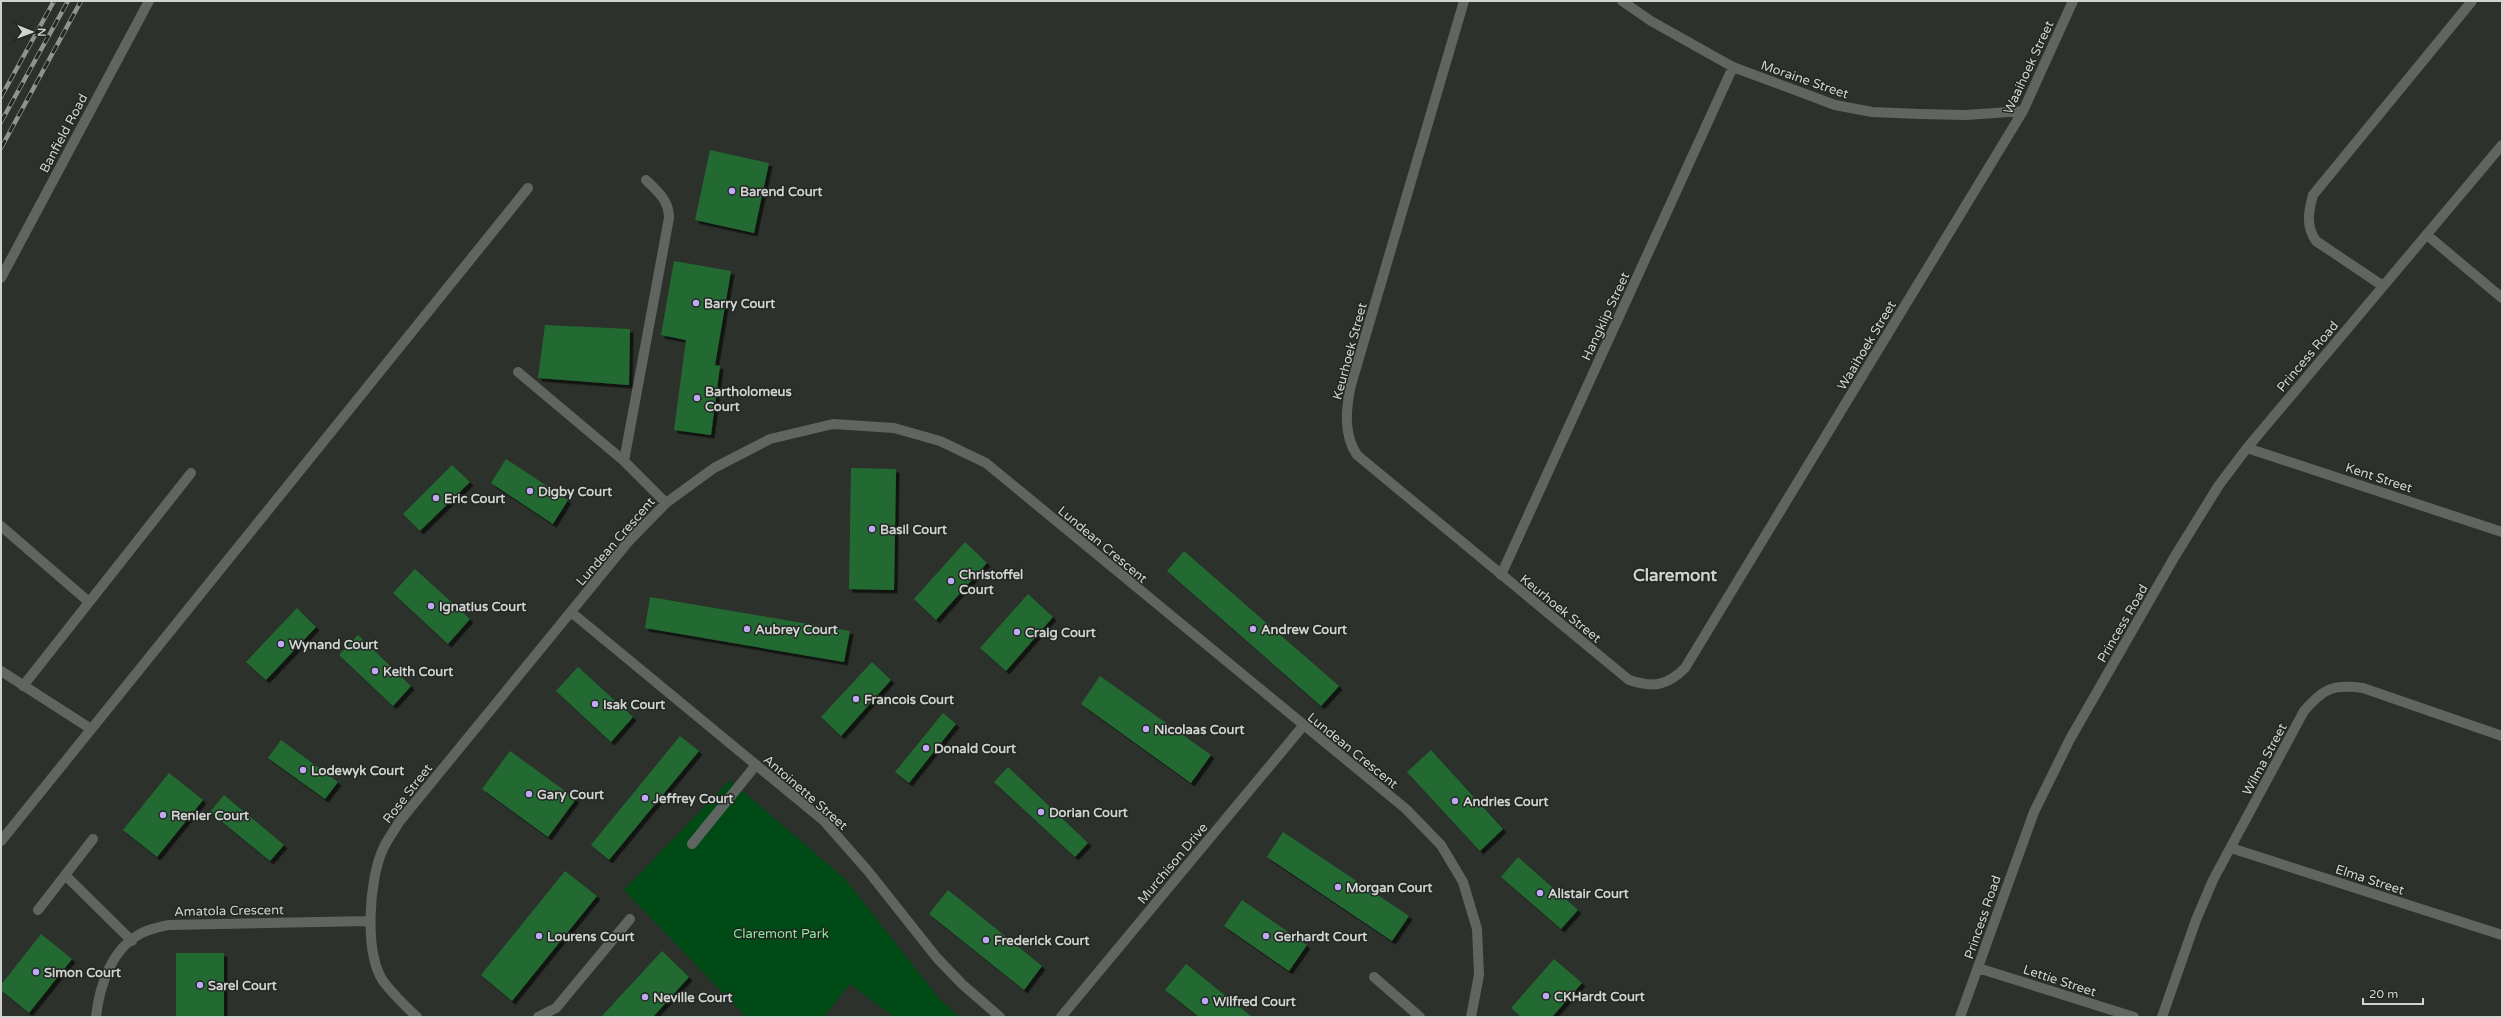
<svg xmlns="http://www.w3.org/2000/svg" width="2503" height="1018" font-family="'Varela Round',sans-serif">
<defs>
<filter id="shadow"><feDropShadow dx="3.5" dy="3.5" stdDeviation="0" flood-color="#0009"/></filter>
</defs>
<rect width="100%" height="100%" fill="#2c312c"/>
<!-- green -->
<path fill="#004a16" d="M730 780 845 879 941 1001 960 1017H894L850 984 824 1017H746L624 890Z"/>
<!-- building -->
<path fill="#236b32" filter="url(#shadow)" d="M710 150 769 163 754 233 695 220Z
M674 261 731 271 715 365 720 366 711 435 674 430 686 340 661 335Z
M545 325 630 329 629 385 538 378Z
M506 459 568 500 553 524 491 483Z
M452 465 470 482 420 531 403 514Z
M851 468 896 469 894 590 849 589Z
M965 542 987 563 936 620 914 599Z
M1184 551 1339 686 1321 706 1167 571Z
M415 569 470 619 448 644 393 593Z
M1028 594 1053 617 1006 671 980 648Z
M650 597 850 631 844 662 645 628Z
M297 608 316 627 266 680 246 662Z
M358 635 411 686 393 706 339 655Z
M872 662 891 680 841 736 821 717Z
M578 667 633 717 611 742 556 691Z
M1100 676 1211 755 1191 783 1081 704Z
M943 713 956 724 909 783 895 772Z
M680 736 699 751 609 860 591 845Z
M281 740 338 782 325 799 268 758Z
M1431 750 1503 829 1480 851 1407 772Z
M510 751 576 799 548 837 482 789Z
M1008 767 1088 843 1075 857 994 782Z
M169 773 203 800 157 857 123 830Z
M224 795 284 845 270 861 210 812Z
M1283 832 1409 916 1392 941 1267 857Z
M1518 857 1578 910 1561 929 1501 877Z
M565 871 597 896 512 1001 481 975Z
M948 890 1042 966 1024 990 929 914Z
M1242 900 1307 945 1289 971 1224 926Z
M41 934 72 959 29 1013 1 990V985Z
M662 951 689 977 653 1017H601Z
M176 953H224V1017H176Z
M1554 959 1582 983 1552 1017H1521L1511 1008Z
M1186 964 1252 1017H1199L1165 990Z"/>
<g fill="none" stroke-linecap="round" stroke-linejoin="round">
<!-- service -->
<path stroke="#606561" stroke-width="10" d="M1 526 89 602
M1 671 91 729
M23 686 191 473
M1 841 528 188
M692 844 756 765
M65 875 132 941
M38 910 93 839
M1374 977 1420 1017
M538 1017 556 1008 630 919"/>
<!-- minor -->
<path stroke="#606561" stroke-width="10" d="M1464 1 1351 385C1346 408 1343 434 1357 455L1629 680C1653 688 1667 686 1685 668L2023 111 2073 1
M1622 1 1651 21 1733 67 1835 105 1872 112 1920 114 1966 115 2023 111
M2427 235 2502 298
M1 278 149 1
M2383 286 2316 241C2306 226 2308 213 2313 195L2472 1
M518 372 624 461 666 503
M2247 448 2502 532
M624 461 669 218C669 200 658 192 646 180
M1501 575 1733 67
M571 612 824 821 868 871 937 958 962 984 1000 1017
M2231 848 2502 935
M1978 968 2134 1017
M96 1017C99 987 112 947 142 933 150 929 160 927 168 925L370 921
M417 1017C405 1006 393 994 383 981 364 952 369 879 383 849 387 840 394 831 399 822L628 542 666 503 714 468 770 439 833 424 894 428 940 441 986 463 1406 809 1441 845 1463 882 1477 929 1479 975 1471 1017
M1061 1017 1303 726
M1960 1017 2034 812 2070 739 2175 556 2219 485 2247 448 2502 145
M2162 1017 2196 920 2213 880 2304 711C2324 688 2333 684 2363 688L2502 736"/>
<defs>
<path id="rail" d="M1 97 54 1
M1 122 68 1
M1 148 81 1"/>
</defs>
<!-- rail casing -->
<use href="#rail" stroke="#909490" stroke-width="4.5"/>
<!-- rail -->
<use href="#rail" stroke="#222723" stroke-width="3" stroke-dasharray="9" stroke-linecap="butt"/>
</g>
<!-- markers -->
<g fill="#bfa9f4" stroke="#222723" stroke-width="1.5">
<circle cx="732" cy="191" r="4"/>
<circle cx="696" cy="303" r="4"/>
<circle cx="697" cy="398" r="4"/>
<circle cx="530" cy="491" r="4"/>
<circle cx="436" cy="498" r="4"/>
<circle cx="872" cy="529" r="4"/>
<circle cx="951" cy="581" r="4"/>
<circle cx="431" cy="606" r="4"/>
<circle cx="747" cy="629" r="4"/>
<circle cx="1253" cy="629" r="4"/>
<circle cx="1017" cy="632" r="4"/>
<circle cx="281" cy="644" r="4"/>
<circle cx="375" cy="671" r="4"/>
<circle cx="856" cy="699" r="4"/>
<circle cx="595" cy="704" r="4"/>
<circle cx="1146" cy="729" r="4"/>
<circle cx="926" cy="748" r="4"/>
<circle cx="303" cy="770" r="4"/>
<circle cx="529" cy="794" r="4"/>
<circle cx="645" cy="798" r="4"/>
<circle cx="1455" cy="801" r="4"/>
<circle cx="1041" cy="812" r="4"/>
<circle cx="163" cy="815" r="4"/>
<circle cx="1338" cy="887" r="4"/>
<circle cx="1540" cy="893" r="4"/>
<circle cx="539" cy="936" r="4"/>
<circle cx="1266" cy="936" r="4"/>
<circle cx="986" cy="940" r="4"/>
<circle cx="36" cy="972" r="4"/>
<circle cx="200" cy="985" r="4"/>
<circle cx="1546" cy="996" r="4"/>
<circle cx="645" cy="997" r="4"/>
<circle cx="1205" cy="1001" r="4"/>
</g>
<g text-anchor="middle" stroke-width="3" stroke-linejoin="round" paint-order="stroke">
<!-- street labels -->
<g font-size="13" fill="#d0d3d0" stroke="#222723">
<text transform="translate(2028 67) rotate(-65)" y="5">Waaihoek Street</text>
<text transform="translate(1805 79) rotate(19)" y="5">Moraine Street</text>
<text transform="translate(63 133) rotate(-62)" y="5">Banfield Road</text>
<text transform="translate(1605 316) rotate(-65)" y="5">Hangklip Street</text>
<text transform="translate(1866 345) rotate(-59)" y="5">Waaihoek Street</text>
<text transform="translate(1349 351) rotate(-75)" y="5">Keurhoek Street</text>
<text transform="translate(2307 356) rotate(-50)" y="5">Princess Road</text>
<text transform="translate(2379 477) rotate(18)" y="5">Kent Street</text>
<text transform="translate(615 541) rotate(-49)" y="5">Lundean Crescent</text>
<text transform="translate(1103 544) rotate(40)" y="5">Lundean Crescent</text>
<text transform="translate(1561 608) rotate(39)" y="5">Keurhoek Street</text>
<text transform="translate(2122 623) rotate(-60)" y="5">Princess Road</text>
<text transform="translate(1353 750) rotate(39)" y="5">Lundean Crescent</text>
<text transform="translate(2264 759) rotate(-62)" y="5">Wilma Street</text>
<text transform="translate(806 792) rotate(41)" y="5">Antoinette Street</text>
<text transform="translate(407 793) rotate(-52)" y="5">Rose Street</text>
<text transform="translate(1172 863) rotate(-50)" y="5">Murchison Drive</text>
<text transform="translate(2370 879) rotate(18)" y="5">Elma Street</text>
<text transform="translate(229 910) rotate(-1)" y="5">Amatola Crescent</text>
<text transform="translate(1982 917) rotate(-71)" y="5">Princess Road</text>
<text transform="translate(2060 980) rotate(18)" y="5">Lettie Street</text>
</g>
<!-- poi labels -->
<g font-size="13" font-weight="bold" fill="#d0d3d0" stroke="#222723" text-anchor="start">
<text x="740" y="196">Barend Court</text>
<text x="704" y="308">Barry Court</text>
<text x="705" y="396">Bartholomeus<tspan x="705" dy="15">Court</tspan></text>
<text x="538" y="496">Digby Court</text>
<text x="444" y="503">Eric Court</text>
<text x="880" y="534">Basil Court</text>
<text x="959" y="579">Christoffel<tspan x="959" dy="15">Court</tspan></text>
<text x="439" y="611">Ignatius Court</text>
<text x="755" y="634">Aubrey Court</text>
<text x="1261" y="634">Andrew Court</text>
<text x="1025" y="637">Craig Court</text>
<text x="289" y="649">Wynand Court</text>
<text x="383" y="676">Keith Court</text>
<text x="864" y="704">Francois Court</text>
<text x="603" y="709">Isak Court</text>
<text x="1154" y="734">Nicolaas Court</text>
<text x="934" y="753">Donald Court</text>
<text x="311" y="775">Lodewyk Court</text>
<text x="537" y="799">Gary Court</text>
<text x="653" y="803">Jeffrey Court</text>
<text x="1463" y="806">Andries Court</text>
<text x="1049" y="817">Dorian Court</text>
<text x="171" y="820">Renier Court</text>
<text x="1346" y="892">Morgan Court</text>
<text x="1548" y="898">Alistair Court</text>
<text x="547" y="941">Lourens Court</text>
<text x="1274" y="941">Gerhardt Court</text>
<text x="994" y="945">Frederick Court</text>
<text x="44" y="977">Simon Court</text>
<text x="208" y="990">Sarel Court</text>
<text x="1554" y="1001">CKHardt Court</text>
<text x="653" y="1002">Neville Court</text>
<text x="1213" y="1006">Wilfred Court</text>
</g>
<!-- park labels -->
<g font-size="13" fill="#89e795" stroke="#222723">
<text x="781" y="938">Claremont Park</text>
</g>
<!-- district labels -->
<g font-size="17" font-weight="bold" fill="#d0d3d0" stroke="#222723">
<text x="1675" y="581">Claremont</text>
</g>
</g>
<!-- border -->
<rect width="2503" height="1018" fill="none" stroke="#d0d3d0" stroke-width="4"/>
<!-- north arrow -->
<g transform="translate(32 32) rotate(91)" stroke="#222723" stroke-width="3" paint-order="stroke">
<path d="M0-3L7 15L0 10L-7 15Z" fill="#d0d3d0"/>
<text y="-6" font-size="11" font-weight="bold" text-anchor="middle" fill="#d0d3d0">N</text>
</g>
<!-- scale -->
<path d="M2363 998v6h60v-6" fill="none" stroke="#d0d3d0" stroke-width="2"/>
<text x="2369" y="998" font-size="12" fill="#d0d3d0" stroke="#222723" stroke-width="3" paint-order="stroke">20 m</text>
</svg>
